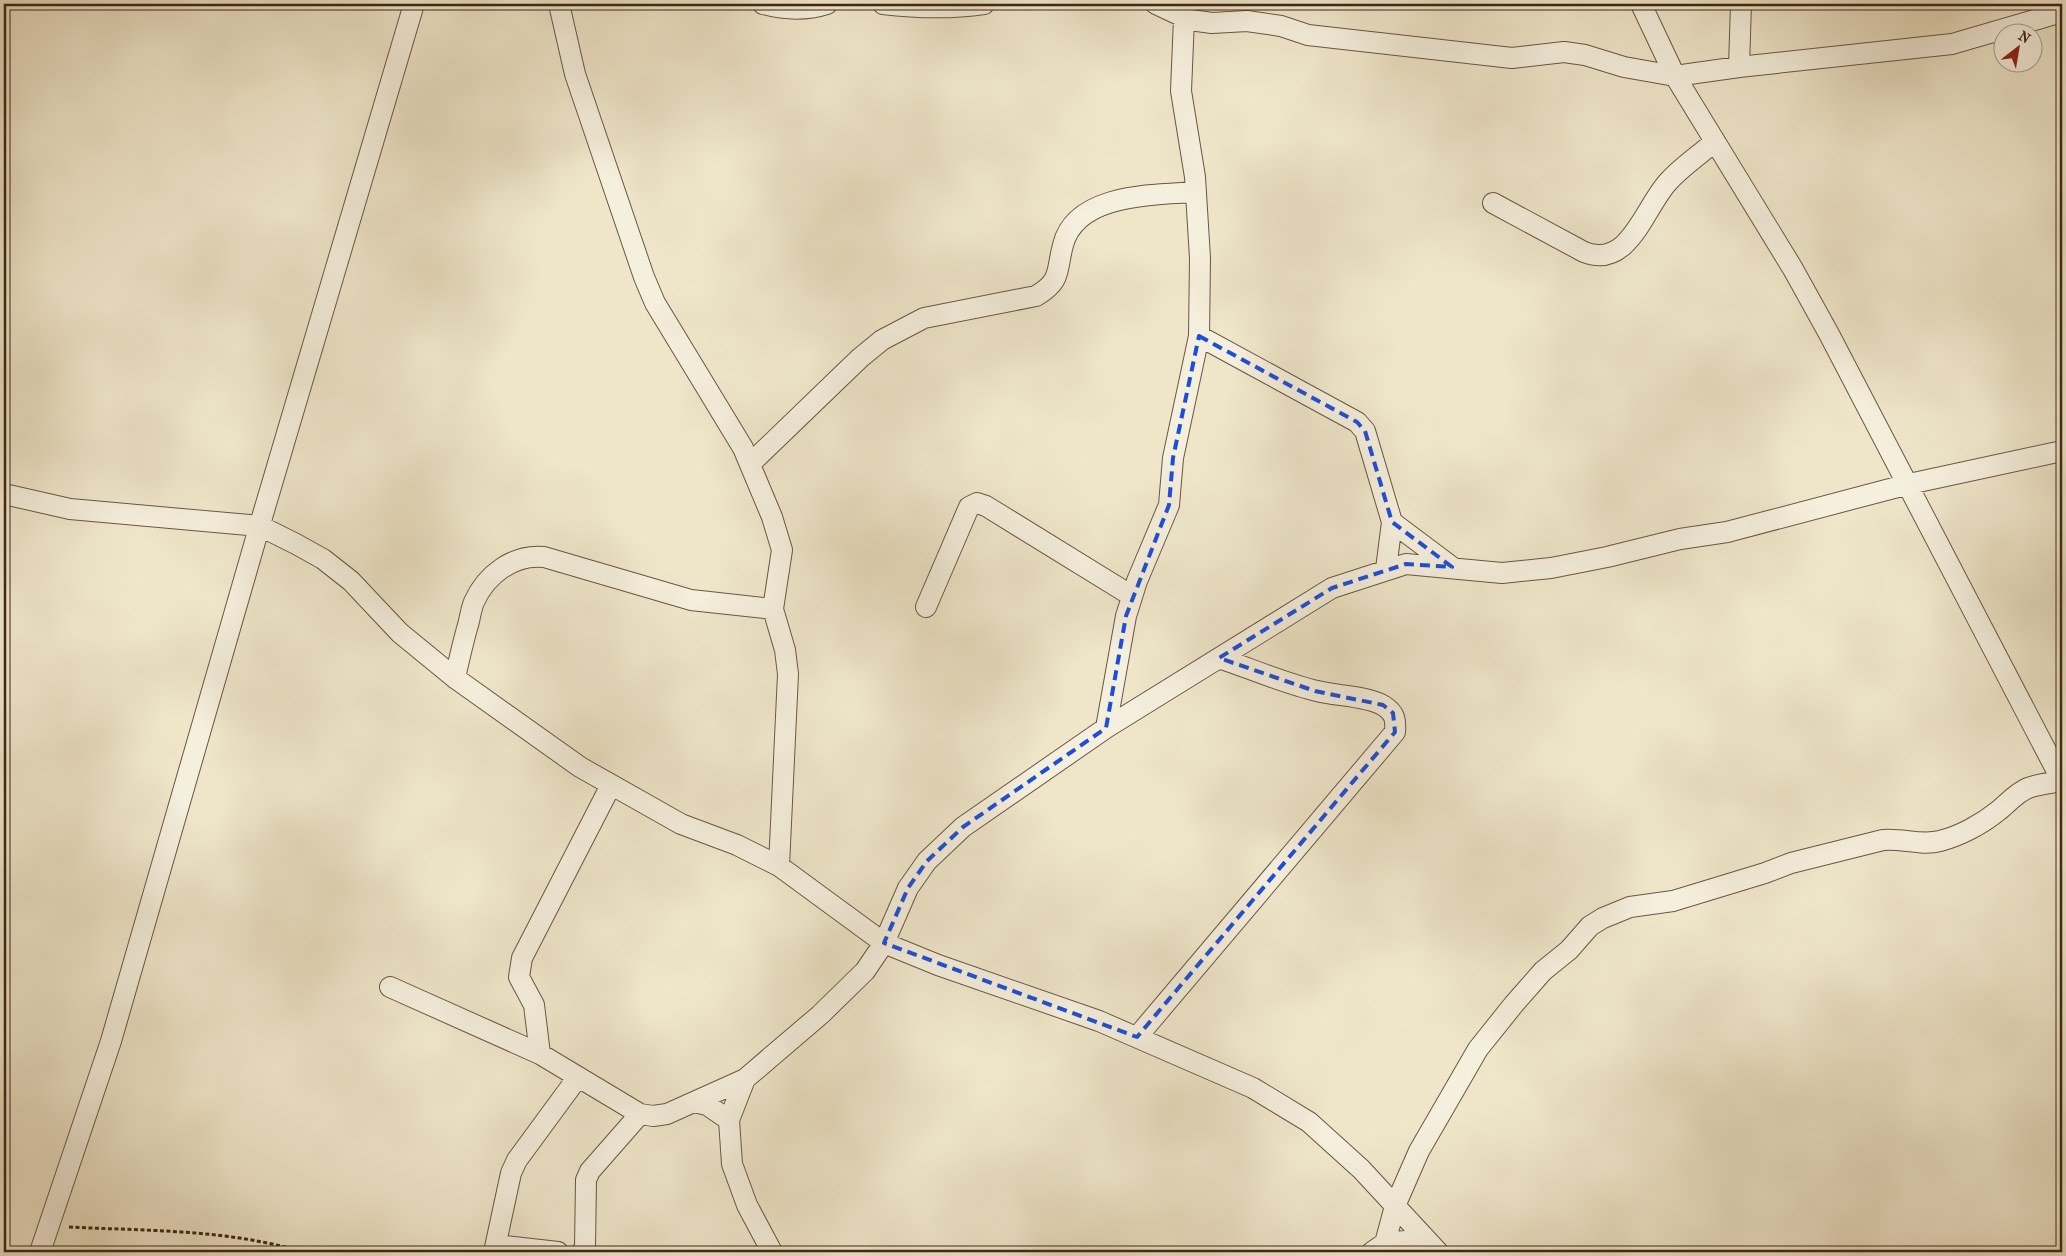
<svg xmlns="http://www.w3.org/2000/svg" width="2066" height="1256" font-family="'IM FELL French Canon',serif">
<rect width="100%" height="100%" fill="#efe6ca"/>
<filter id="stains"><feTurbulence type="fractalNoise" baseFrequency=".004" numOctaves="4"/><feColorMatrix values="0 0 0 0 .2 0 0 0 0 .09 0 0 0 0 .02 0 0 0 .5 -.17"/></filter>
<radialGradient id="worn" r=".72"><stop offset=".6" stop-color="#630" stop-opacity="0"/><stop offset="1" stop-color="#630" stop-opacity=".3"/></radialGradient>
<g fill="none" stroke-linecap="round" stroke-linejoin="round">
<defs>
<path id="street" d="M559 4 575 74 644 277 655 303 743 448 772 517 782 550 773 609 785 650 788 674 779 866
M763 4C785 10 805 11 827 4
M883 4C917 8 950 9 984 4
M1156 4 1190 20 1212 23 1247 21 1281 26 1308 35 1512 58 1564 52 1585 55 1624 67 1675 76 1739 67 1952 44 2062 12
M1641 4 1675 76 1793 269 1829 334 2062 781
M1739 67 1741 4
M1493 203 1584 252C1629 270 1644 208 1668 182 1681 167 1700 155 1715 141
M1199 336 1357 422 1365 431 1392 522 1386 569
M750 464 860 358 882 340 924 318 1036 296C1062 281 1056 271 1063 245 1076 193 1154 195 1196 192
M4 494 70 509 260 526 296 544 323 559 351 581 400 633 455 678 580 767 681 824 737 845 779 866 884 943 938 965 1099 1021 1253 1088 1309 1122 1361 1169 1438 1252
M1392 522 1452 567
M926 607 969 507 977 503 986 506 1132 596
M455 678C459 660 463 642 468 625 470 618 471 609 474 602 486 575 513 554 544 557L691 600 773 609
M1106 728 1126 616 1137 581 1169 505 1173 458 1199 336 1200 258 1195 177 1181 91 1184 18
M390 987 540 1054 640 1114 653 1116 667 1114 745 1079 820 1015 865 971 884 943 908 888 927 861 963 827 1106 728 1332 588 1406 564 1502 573 1551 568 1607 557 1680 539 1727 532 1909 484 2062 451
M1137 1037 1395 732C1396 720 1395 713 1384 706 1369 696 1336 696 1317 691 1286 684 1249 668 1219 658
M540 1054 534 1005 519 977 522 958 611 785
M745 1079 729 1120 732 1164 747 1205 772 1252
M694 1102 707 1105 729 1120
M1385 1243 1395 1206 1419 1151 1478 1049 1514 1004 1543 971 1569 950 1590 926 1603 918 1630 907 1673 901 1765 873 1791 863 1883 840C1902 838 1921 846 1940 841 1960 836 1982 824 1998 811 2008 803 2016 793 2028 788 2038 784 2051 783 2062 781
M496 1245 558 1252
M40 1252 111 1041 263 514 414 4
M494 1252 511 1173 517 1160 578 1077
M582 1252 585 1247 586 1180 590 1171 640 1114
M1372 1252 1385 1243 1426 1239"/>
</defs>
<!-- street casing -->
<use href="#street" stroke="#695743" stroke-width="22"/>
<!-- path -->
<path stroke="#3c2716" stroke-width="3" stroke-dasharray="4 2.5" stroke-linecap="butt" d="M69 1227C147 1231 227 1229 303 1252"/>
<!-- street -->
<use href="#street" stroke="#f5efdd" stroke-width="20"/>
</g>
<!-- marked area -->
<path fill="none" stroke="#1d4ed8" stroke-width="4" stroke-dasharray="10 6" stroke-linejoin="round" d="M1199 336 1357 422 1365 431 1392 522 1452 567 1406 564 1332 588 1219 658 1315 691 1383 705 1393 713 1395 732 1137 1037 884 943 908 888 927 861 963 827 1106 728 1126 616 1169 505 1173 458Z"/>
<!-- margin -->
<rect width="2066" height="1256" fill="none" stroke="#efe6ca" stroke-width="20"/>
<rect x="5" y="5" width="2056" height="1246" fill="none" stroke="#3c2716" stroke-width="2.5"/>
<rect x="10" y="10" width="2046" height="1236" fill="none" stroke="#3c2716"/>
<!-- north arrow -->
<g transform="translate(2018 48) rotate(31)"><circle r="24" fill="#f5efdd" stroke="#ab9f8d"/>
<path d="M0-4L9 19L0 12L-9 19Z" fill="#8f2418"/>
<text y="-8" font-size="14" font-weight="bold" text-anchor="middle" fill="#3c2716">N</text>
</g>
<rect width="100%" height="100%" filter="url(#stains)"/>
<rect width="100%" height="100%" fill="url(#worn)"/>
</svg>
